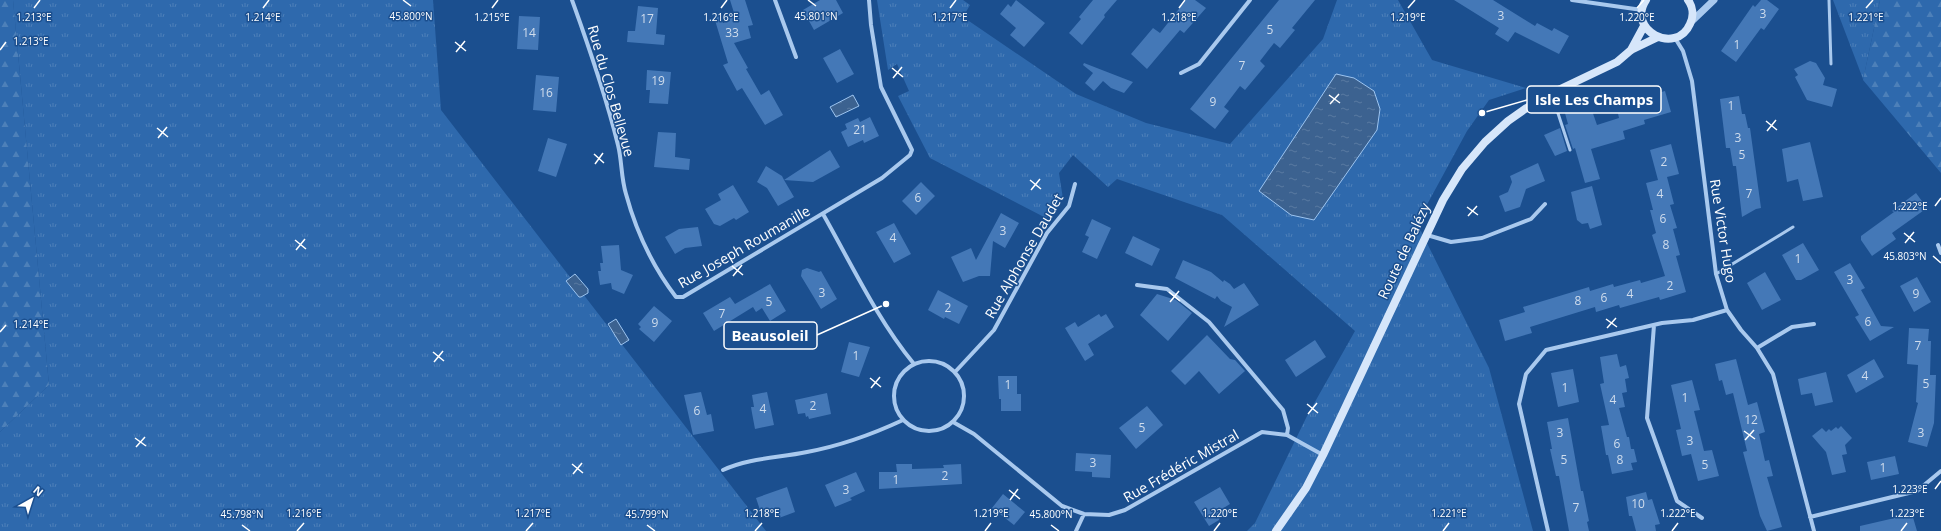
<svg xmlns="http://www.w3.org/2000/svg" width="1941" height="531" font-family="'Open Sans',sans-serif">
<defs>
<pattern id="grass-tufts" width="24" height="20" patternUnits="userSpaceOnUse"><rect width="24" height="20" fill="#2e69ad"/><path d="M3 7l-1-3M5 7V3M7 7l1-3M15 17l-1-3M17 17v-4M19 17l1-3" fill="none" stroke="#4d80b9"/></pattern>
<pattern id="forest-firs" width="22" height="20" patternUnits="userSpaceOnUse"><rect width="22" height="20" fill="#2e69ad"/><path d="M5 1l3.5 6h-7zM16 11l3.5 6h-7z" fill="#4d80b9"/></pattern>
<pattern id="water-ripples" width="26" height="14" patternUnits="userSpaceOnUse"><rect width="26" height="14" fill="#3c6290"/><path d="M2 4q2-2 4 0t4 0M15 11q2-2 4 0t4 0" fill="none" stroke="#597aa1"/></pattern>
</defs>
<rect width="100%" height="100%" fill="#1b4f8f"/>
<!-- grass -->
<path fill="url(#grass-tufts)" d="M13 0H433L441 110 766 531H0V432L49 385Z
M877 0H963L970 5 963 17 1076 94 1146 123 1230 144 1323 39 1337 0H1398L1432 60 1526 88 1489 100 1467 131 1417 223 1489 368 1533 531H1247L1255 523 1307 416 1355 331 1222 215 1117 179 1108 187 1073 155 1059 173 1063 199 1046 218 930 158 898 96 909 91 897 64 888 70Z
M1833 0H1880L1863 80V79Z"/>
<!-- forest -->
<path fill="url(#forest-firs)" d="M0 0H13L49 385 0 432Z
M1880 0H1941V173L1863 80Z"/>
<!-- water -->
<path fill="url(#water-ripples)" stroke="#9cc4f0" d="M1336 74 1354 78 1374 91 1380 109 1377 130 1314 220 1291 215 1259 191Z
M853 95 859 106 836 117 830 107Z
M575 274 588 289V293L581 297H579L566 281Z
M616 319 629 340 621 345 608 324Z"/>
<!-- building -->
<path fill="#4478b7" d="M730 0H745L753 25 748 26 751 38 734 43 748 68 746 69 761 95 769 90 783 115 765 125 742 88 737 91 723 65 728 63 714 17 718 15 723 23 730 21 729 18 735 16Z
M820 0H836L843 13 814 30 803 10Z
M1016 0 1045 23 1024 47 1010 35 1016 28 1000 14 1008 4 1011 7Z
M1093 0H1117L1104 15 1105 17 1082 45 1069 33 1081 19 1079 17Z
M1186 0H1195L1206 8 1184 33 1180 30 1147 69 1131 54 1153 28 1160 33Z
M1279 0H1315L1292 28 1295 30 1280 48 1274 43 1260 61 1265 66 1245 90 1240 86 1224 107 1229 111 1215 129 1190 109Z
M1454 0H1493L1535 26 1537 23 1552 31 1554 28 1569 36 1559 54 1515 32 1508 42 1495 34 1499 28Z
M1761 0H1767L1779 9 1764 30 1761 28 1736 62 1721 51 1753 5 1755 7Z
M638 6 658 8 656 34 665 35 664 45 627 42 628 31H635Z
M519 16 540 17 538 50 517 49Z
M840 49 854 74 837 83 823 58Z
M1810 61 1816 63 1825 78 1823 85 1837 89 1832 107 1807 100 1795 77 1798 75 1794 69Z
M1084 63 1102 70 1133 82 1124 93 1111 88 1103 81 1094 91 1085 83 1093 73 1083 65Z
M647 70 671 72 668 104 649 103 650 90H646Z
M536 75 559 77 556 112 533 110Z
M1665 91 1671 112 1644 120 1645 124 1623 131 1625 139 1591 149 1600 179 1585 183 1575 148 1573 149 1565 125 1568 124 1563 106 1576 97 1579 106 1589 102 1597 125 1619 118 1617 109 1640 103 1639 98Z
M1739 96 1742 114H1745L1748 128H1750L1761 208 1756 209 1742 217 1736 166H1733L1730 148H1726L1720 99Z
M870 117 879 136 864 143 863 140 848 147 841 132 847 129 845 124 858 118 860 122Z
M1560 128 1567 151 1555 156 1544 135Z
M658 132 676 133 675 157 690 159 689 170 654 167Z
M548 138 567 144 556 177 538 171Z
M1810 142 1823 197 1803 201 1798 179 1787 182 1782 149Z
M1671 144 1679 174 1667 177 1674 204 1670 205 1677 228 1673 229 1680 255 1676 256 1686 292 1660 300 1659 297 1620 308 1619 305 1596 312 1595 307 1530 327 1532 333 1505 341 1499 320 1525 312 1523 307 1589 287 1590 291 1613 284 1614 287 1640 280 1641 283 1665 276 1652 235 1656 233 1650 210H1653L1646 183 1658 180 1650 150Z
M830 150 840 167 813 182 784 180 794 197 778 206 767 188 757 182 766 166 782 176 784 180Z
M1538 163 1545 181 1526 189 1520 207 1505 212 1499 196 1508 192 1512 182 1510 176Z
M921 182 935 196 916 215 902 201Z
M733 185 749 212 736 220 734 218 720 226 714 224 705 209 721 200 718 194Z
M1592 186 1602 225 1590 229 1588 223 1582 224 1577 220 1571 192Z
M1916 193 1927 208 1892 233 1896 239 1872 256 1861 240V236L1894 212 1892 211Z
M1001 213 1019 223 1005 248 993 241 990 276H979L963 282 951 257 971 248 976 260Z
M1092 219 1111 228 1097 259 1082 252 1089 237 1085 235Z
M894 223 911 254 894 263 876 232Z
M698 227 702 246 685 248 675 254 665 237 679 229Z
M1133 236 1160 249 1152 266 1125 253Z
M1803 243 1819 270 1801 280H1796L1782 255Z
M619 245 621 270 633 275 624 294 612 289 611 283 600 285 598 271H601L600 263H603L601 246Z
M1183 260 1211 272 1223 282 1224 280 1230 284 1234 289 1244 283 1259 305 1224 327 1232 307 1221 301 1217 296 1215 299 1175 278Z
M1850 263 1865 288 1861 290 1881 326 1894 327 1870 341 1855 317 1859 315 1834 272Z
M807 268 819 272 821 271 837 299 821 309 801 276 802 270Z
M1765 272 1781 300 1762 310 1747 283Z
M1917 277 1931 302 1914 312 1900 286Z
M770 284 786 311 770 321 762 308 756 312 753 307 714 331 703 313 730 297 735 304Z
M938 290 968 306 959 324 945 317 944 319 928 310Z
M1157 294 1176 300 1192 313 1168 341 1140 315Z
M654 306 672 321 654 342 639 329 641 327 638 324Z
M1099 314 1101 317 1106 314 1114 327 1088 344 1094 355 1085 361 1065 328 1075 322 1078 327Z
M1909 328 1929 329 1928 341H1931L1930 375H1936L1934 423 1927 447 1908 442 1918 403 1916 402 1918 365 1907 364Z
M1207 335 1230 359 1235 360 1245 371 1219 394 1199 371 1185 385 1171 371Z
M1315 340 1326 357 1296 377 1285 360Z
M849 342 870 347 859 377 841 372Z
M1617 354 1620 367 1626 365 1629 378 1625 379 1627 392 1622 393 1625 407 1619 408 1627 437H1629L1631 449H1634L1637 462 1631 463 1633 470 1612 474 1608 455H1606L1601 426 1609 425 1600 384 1604 383 1600 357Z
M1736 359 1748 405 1757 402 1765 432 1759 434 1765 461 1769 460 1773 476 1767 477 1782 527 1767 531 1760 516 1743 452 1747 451 1733 393 1726 395 1722 380 1719 381 1715 364Z
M1874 359 1884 377 1856 393 1847 375Z
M1573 369 1579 402 1558 407 1551 373Z
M1826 372 1833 402 1815 406 1812 393 1801 395 1798 379Z
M998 376H1017V394H1021V411H1001V399H999Z
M1692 380 1700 410 1694 411 1704 451 1712 450 1719 476 1698 481 1691 454 1682 456 1676 430 1681 429 1671 385Z
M701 392 707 415 711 414 714 431 693 435 684 395Z
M767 392 774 425 755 429 752 413 751 407H754L752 395Z
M827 393 831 414 809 419 808 416 806 417 805 413 798 414 795 400Z
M1147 406 1163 425 1136 449 1119 428Z
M1568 418 1581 491H1583L1589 521 1587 522 1589 531H1569L1559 476H1556L1550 449H1552L1547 422Z
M1841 426 1852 438 1845 445 1847 454 1842 455 1846 472 1832 475 1826 452 1812 436 1822 428 1826 432 1829 429 1831 431 1836 427 1838 429Z
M1076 453 1111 455 1110 478 1092 477V472L1075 471Z
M1895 456 1899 474 1871 480 1867 462Z
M896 464H912V469L944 468 943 465 961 464 962 484 879 489V472H897Z
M856 472 865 491 850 498 852 500 835 507 825 485Z
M787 487 795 512 779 518 777 511 762 516 756 498Z
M1220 487 1230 504 1222 509 1219 520 1209 526 1194 502Z
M1646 492 1648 500 1652 499 1660 524 1655 525 1656 531H1636L1632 516H1629L1626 497Z
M1003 494 1025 512 1014 525 992 508Z
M1912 514 1917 531H1860V526Z"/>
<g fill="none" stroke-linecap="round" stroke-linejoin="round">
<!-- service -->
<path stroke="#a9c9ee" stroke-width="3" d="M1829 0 1831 64
M1552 95 1570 150
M1716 274 1793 227"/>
<!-- minor -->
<path stroke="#a9c9ee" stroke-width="4" d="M572 0C589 47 606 96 618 145 622 161 621 178 626 194 636 231 653 267 676 297H683L882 178 910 155 912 150 881 87 871 25 869 0
M775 0 796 57
M1572 0 1642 10
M1675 38 1683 51 1692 81 1716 274 1727 310 1741 330 1757 348 1773 374 1814 531
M1181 73 1199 64 1250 0
M823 214C852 265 877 319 914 364
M1427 235 1451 242 1482 238 1531 219 1545 204
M1938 245 1941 253
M1137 285 1167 289 1209 322 1283 410 1288 428 1287 435
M1654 325 1647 418 1677 501 1702 518
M1757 348 1792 327 1814 324
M894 396a35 35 0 1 1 70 0a35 35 0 1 1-70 0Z
M955 372 994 330 1047 233 1069 206 1075 184
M953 422 974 434 1062 506 1084 514 1109 515 1125 510 1262 432 1287 435 1323 455
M723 470C749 458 778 458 807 452 839 446 873 434 903 420
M1810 517 1917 491 1941 471
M1076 531 1084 514
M1548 531 1519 404 1526 374 1546 350 1662 323 1693 320 1727 310"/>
<!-- tertiary -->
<path stroke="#a9c9ee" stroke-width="7" d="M1691 22 1714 0"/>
<!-- secondary -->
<path stroke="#d6e6fa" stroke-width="8" d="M1646 0C1626 30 1676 56 1690 24 1694 16 1693 7 1688 0
M1631 50 1644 26
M1276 531 1306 488 1323 455 1443 200 1462 169 1485 142 1508 121 1525 109 1552 93 1617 62 1631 50 1658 37"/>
</g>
<!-- ticks -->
<path fill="none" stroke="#fff" stroke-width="1.5" d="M403 0 411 6M808 0 816 6M34 8 40 0M263 8 269 0M492 8 498 0M721 8 727 0M950 8 956 0M1179 8 1185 0M1408 8 1415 0M1637 8 1644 0M1866 8 1873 0M455 42 466 51M0 50 6 42M456 52 465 41M892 68 903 77M893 78 902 67M1329 95 1340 103M1330 104 1339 94M1766 121 1777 130M157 128 168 137M1767 131 1776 120M158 138 167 127M594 154 604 163M595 164 603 153M1030 180 1041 189M1031 190 1040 179M1935 206 1941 198M1467 207 1478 215M1468 216 1477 206M1904 233 1915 242M295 240 306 249M1905 243 1914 232M296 250 305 239M1933 256 1941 263M732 266 743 275M733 276 742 265M1169 292 1180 301M1170 302 1179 291M1606 319 1617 327M1607 328 1616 318M0 332 6 325M433 352 444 361M434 362 443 351M870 378 881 387M871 388 880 377M1307 404 1318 413M1308 414 1317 403M1744 431 1755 439M135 438 146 446M1745 440 1754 430M136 447 145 437M572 464 583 473M573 474 582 463M1935 489 1941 481M1009 490 1020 499M1010 500 1018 489M242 525 250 531M647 525 655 531M1051 525 1059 531M297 531 304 523M526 531 533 523M755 531 762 523M985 531 991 523M1214 531 1220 523M1443 531 1449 523M1672 531 1678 523M1901 531 1907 523"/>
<g text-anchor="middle" stroke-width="3" stroke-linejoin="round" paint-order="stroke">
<!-- number labels -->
<g font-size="12" fill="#d0dded">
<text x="1763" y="18">3</text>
<text x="1501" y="20">3</text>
<text x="647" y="23">17</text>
<text x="1270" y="34">5</text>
<text x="529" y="37">14</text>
<text x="732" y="37">33</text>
<text x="1737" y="49">1</text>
<text x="1242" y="70">7</text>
<text x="658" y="85">19</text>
<text x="546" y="97">16</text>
<text x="1213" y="106">9</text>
<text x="1731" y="110">1</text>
<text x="860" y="134">21</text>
<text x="1738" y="142">3</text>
<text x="1742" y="159">5</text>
<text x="1664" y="166">2</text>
<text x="1660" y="198">4</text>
<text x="1749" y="198">7</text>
<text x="918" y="202">6</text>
<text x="1663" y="223">6</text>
<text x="1003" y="235">3</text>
<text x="893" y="242">4</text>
<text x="1666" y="249">8</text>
<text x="1798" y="263">1</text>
<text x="1850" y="284">3</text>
<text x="1670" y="290">2</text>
<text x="822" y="297">3</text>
<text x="1630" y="298">4</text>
<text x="1916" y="298">9</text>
<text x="1604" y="302">6</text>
<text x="1578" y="305">8</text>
<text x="769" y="306">5</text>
<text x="948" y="312">2</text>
<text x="722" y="318">7</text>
<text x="1868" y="326">6</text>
<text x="655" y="327">9</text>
<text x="1918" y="350">7</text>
<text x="856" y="360">1</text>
<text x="1865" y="380">4</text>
<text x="1926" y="388">5</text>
<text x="1008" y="389">1</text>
<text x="1565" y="392">1</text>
<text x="1685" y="402">1</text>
<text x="1613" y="404">4</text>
<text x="813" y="410">2</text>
<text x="763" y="413">4</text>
<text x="697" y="415">6</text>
<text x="1751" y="424">12</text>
<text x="1142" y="432">5</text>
<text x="1560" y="437">3</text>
<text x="1921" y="437">3</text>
<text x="1690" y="445">3</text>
<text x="1617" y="448">6</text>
<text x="1564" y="464">5</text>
<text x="1620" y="464">8</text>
<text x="1093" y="467">3</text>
<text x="1705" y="469">5</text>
<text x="1883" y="472">1</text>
<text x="945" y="480">2</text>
<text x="896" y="484">1</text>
<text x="846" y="494">3</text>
<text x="1638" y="508">10</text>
<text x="1576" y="512">7</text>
</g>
<!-- street labels -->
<g font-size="14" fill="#fff" stroke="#1b4f8f">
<text transform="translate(611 91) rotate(74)" y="5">Rue du Clos Bellevue</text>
<text transform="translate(1723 231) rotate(81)" y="5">Rue Victor Hugo</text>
<text transform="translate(744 247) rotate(-30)" y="5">Rue Joseph Roumanille</text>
<text transform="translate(1404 251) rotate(-65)" y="5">Route de Balézy</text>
<text transform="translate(1024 256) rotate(-60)" y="5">Rue Alphonse Daudet</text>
<text transform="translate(1181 466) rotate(-30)" y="5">Rue Frédéric Mistral</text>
</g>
</g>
<g font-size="10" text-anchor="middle" fill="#fff" stroke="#1b4f8f" stroke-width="3" stroke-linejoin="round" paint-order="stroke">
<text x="411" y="20">45.800°N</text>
<text x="816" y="20">45.801°N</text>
<text x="263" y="21">1.214°E</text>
<text x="492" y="21">1.215°E</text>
<text x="721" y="21">1.216°E</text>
<text x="950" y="21">1.217°E</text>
<text x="1179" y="21">1.218°E</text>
<text x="1408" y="21">1.219°E</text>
<text x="1637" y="21">1.220°E</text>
<text x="1866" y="21">1.221°E</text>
<text x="34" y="21">1.213°E</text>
<text x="31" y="45">1.213°E</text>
<text x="1910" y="210">1.222°E</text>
<text x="1905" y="260">45.803°N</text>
<text x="31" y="328">1.214°E</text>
<text x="1910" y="493">1.223°E</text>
<text x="304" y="517">1.216°E</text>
<text x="533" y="517">1.217°E</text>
<text x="762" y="517">1.218°E</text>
<text x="991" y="517">1.219°E</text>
<text x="1220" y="517">1.220°E</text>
<text x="1449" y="517">1.221°E</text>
<text x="1678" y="517">1.222°E</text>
<text x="1907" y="517">1.223°E</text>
<text x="242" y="518">45.798°N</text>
<text x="647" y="518">45.799°N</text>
<text x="1051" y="518">45.800°N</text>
</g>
<!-- callouts -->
<path fill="none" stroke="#fff" stroke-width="1.5" d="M1482 113L1527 100M886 304L817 335"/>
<g fill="#fff" stroke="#1b4f8f" stroke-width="1.5">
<circle cx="1482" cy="113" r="4"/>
<circle cx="886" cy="304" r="4"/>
</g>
<g fill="#1b4f8f" stroke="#fff" stroke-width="1.5">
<rect x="1527" y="86" width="134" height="27" rx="4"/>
<rect x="724" y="322" width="93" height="27" rx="4"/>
</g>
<g font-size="15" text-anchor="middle" font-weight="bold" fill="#fff">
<text x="1594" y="105">Isle Les Champs</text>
<text x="770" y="341">Beausoleil</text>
</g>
<!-- north arrow -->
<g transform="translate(32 499) rotate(39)" stroke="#1b4f8f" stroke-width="3" paint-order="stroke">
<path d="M0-3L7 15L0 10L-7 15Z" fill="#ffffff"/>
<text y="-6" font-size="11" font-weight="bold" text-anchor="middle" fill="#ffffff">N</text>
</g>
</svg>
